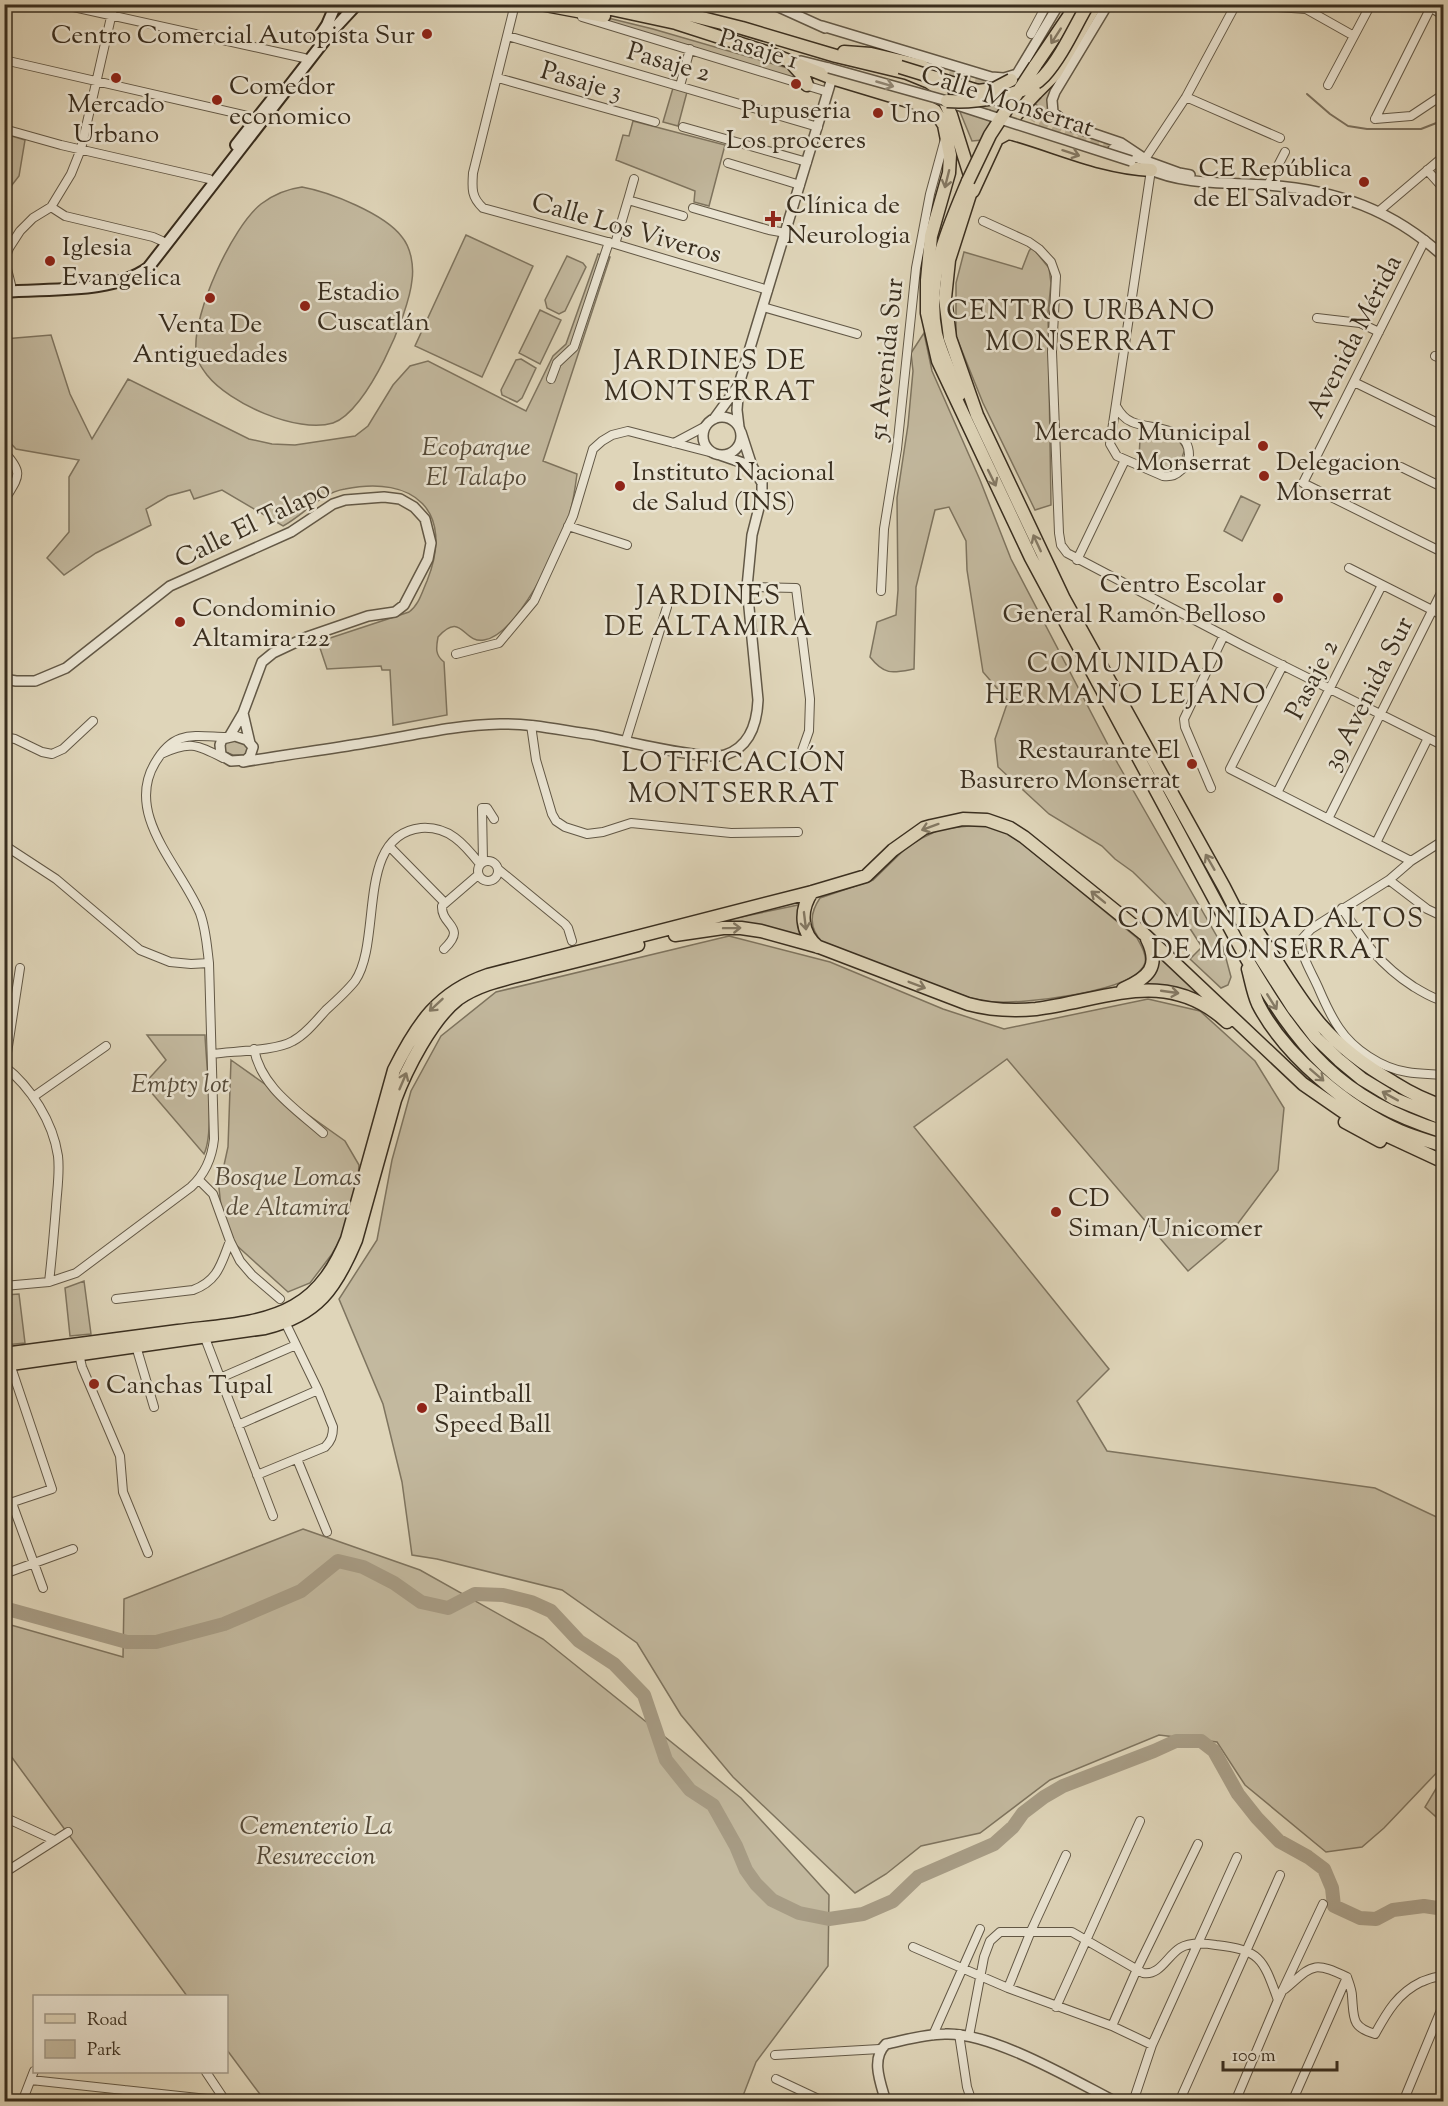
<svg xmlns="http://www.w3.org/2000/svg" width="1448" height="2106" font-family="'Sorts Mill Goudy',serif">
<rect width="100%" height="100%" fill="#dfd5b9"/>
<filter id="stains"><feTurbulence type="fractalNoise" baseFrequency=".00333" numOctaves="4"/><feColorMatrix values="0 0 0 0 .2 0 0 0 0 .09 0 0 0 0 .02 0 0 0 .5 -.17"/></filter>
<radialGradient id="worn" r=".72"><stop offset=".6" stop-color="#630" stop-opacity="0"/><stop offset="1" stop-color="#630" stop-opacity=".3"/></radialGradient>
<!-- green -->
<path fill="#c3b99f" stroke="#7e745f" stroke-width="1.5" d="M1102 5 1050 95 1052 116 1034 103 1062 71Z
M600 16 653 29 791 69 800 80 600 20Z
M937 80 1013 107 994 139 972 141 951 90Z
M673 88 687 92 678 126 663 122Z
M633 121 725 145 709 206 694 202 695 191 616 160 623 135 629 136Z
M5 134 25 140 19 176 5 194Z
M302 187C330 192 385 214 402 237 411 248 414 266 412 280 409 314 367 412 333 423 297 434 229 403 207 375 201 367 196 360 196 350 193 313 232 227 261 204 274 194 287 189 302 187Z
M466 235 533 266 482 377 415 346Z
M1032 247 1049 268 1051 283 1048 313 1051 505 1035 510 983 403 956 336V283L964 252 1022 269 1029 251Z
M598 254 610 257 543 461 577 474C575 489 573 505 568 519 558 549 517 635 484 640 463 644 462 610 438 637 436 648 435 655 444 662L447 715 393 725 390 670H382L381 666 327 669 318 642 409 612C419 605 422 592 427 581 455 511 414 475 345 489 320 493 304 515 283 526L222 490 194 499 190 490 168 496 146 509 151 525 96 553 64 575 47 558 69 532V477L79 460 16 449 5 437 4 339 51 335 70 394 92 439 128 379 249 439 272 444 295 445 355 436 368 426 393 385 410 366 428 361 526 411 553 356 566 344Z
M567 256 583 263 586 267 565 311 559 314 547 308 545 300Z
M540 310 561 320 540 364 519 353Z
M924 333 932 371 980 480 1011 559 1118 764 1223 947 1231 977 1228 985 1221 988 1190 959 1202 947 1189 927 1133 872 1115 859 1102 846 1049 814 998 767 995 739 1008 701 983 672 967 570 966 541 949 507 935 510 916 587 914 669C893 673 885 676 870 657L877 622 896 615 898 590 897 498 908 425 913 371 911 353Z
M521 359 536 368 522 398 517 402 502 395 501 390 516 360Z
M1149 432 1175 436 1185 449 1180 463 1171 471 1139 459 1140 439Z
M1241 496 1260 505 1242 541 1224 531Z
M229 740 245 743 248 749 246 755H233L225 752 223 747 225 742Z
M978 825 996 828 1012 835 1137 938C1141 945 1147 955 1145 963 1136 993 1020 1004 992 1002 985 1002 977 999 970 998L823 943C809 929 809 914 820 898L873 880 907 847 922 838 941 829Z
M798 905 802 937C769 927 751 922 717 924V922Z
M729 936 830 962 943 1009 1004 1029 1148 999 1200 1011 1255 1061 1284 1108 1278 1170 1227 1238 1188 1271 1007 1059 914 1127 1109 1369 1077 1401 1107 1451 1375 1488 1443 1520V1766L1384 1828 1362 1847 1326 1852 1245 1785 1217 1742 1159 1735 1050 1780 980 1833 921 1846 886 1874 855 1893 733 1777 681 1715 637 1643 562 1590 437 1559 412 1555 402 1482 383 1404 339 1299 377 1240 392 1160 411 1091 441 1036 496 992Z
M1159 955 1207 1000 1175 988 1145 985 1157 969Z
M147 1035H205C206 1063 215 1131 204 1154L144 1084 166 1060Z
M231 1060 345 1141 359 1165 356 1203 348 1227 332 1254 310 1283 288 1292 224 1234 219 1188 228 1147Z
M84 1281 91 1334 70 1336 65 1288Z
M19 1294 25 1343 5 1345V1295Z
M303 1529 420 1570 543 1639 741 1798 829 1895 828 1966 756 2062 741 2101H265L227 2050 226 1996H187L5 1748 4 1623 123 1657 124 1599Z
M1443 1777V1823L1425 1807Z"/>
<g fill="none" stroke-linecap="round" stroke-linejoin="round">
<!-- stream -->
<path stroke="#7b705c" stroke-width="2" d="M1307 94 1330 114 1348 126 1367 129H1421L1444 120"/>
<!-- river -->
<path stroke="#a79c85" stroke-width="14" d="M4 1608 127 1642H156L224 1624 301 1591 338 1561 363 1567 394 1583 421 1602 448 1608 475 1594 503 1595 531 1602 551 1611 579 1641 614 1664 644 1695 666 1760 690 1790 713 1805 736 1846 746 1870 756 1884 772 1900 799 1913 829 1919 863 1914 893 1901 918 1877 994 1844 1013 1827 1023 1813 1044 1797 1063 1786 1154 1751 1176 1741H1201L1214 1751 1238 1794 1257 1818 1279 1841 1308 1857 1324 1869 1332 1888 1334 1906 1360 1918 1376 1919 1393 1910 1424 1906 1444 1909"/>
<!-- tertiary-tunnel -->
<path stroke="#beb49a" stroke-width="9" stroke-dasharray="9 4.5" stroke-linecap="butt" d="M936 70 1000 88
M1019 105C1050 132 1074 138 1113 149"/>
<defs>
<path id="minor" d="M60 4 304 58
M515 4 473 173C472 188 471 197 483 208L615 244 768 290
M1236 4 1306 9 1354 36
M1427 5 1444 16
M582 17 828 92
M1031 34 1047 4
M508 36 818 127
M4 60 257 118
M498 78 655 122
M1328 85 1371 4
M680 86 690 49
M1186 97 1280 138
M1375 119 1431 7
M1375 119 1411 116 1444 94
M683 127 807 162
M4 129 61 145 209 179
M1145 159 1186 97 1236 4
M728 163 800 185
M1427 170 1444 189
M1268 185 1285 152
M628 200 634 179
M51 207 65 216 153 237 162 241
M693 208 769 230 786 233
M1378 212 1444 156
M983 221 1029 242 1039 249 1051 262 1056 276 1052 352 1059 533 1061 545 1067 553 1244 646 1444 746
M1425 240 1303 483 1444 553
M615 244 628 200 683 216
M5 261 11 285
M4 262 9 248 20 231 33 218 51 207 71 174 81 149 114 4
M763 307 857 334
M1317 318 1360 323 1379 332
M1435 356 1444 360
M551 379 557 363 574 347 609 242
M1354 382 1444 426
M1116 406C1120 413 1124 419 1132 422 1150 430 1189 425 1189 455 1188 461 1185 468 1180 471 1175 476 1170 477 1163 476L1117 456 1110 444 1151 170
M674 443 706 426
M4 452C25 474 18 477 4 501
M1401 467 1444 488
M568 526 627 545
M1077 560 1125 460
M1349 568 1444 616
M747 587 796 588 810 699 809 731 797 765
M881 591 884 529 897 449 916 268 930 194 945 139
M456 654 499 643 534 601 573 516 593 449 602 441 612 435 628 431 713 453
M1283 665 1230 769 1411 861
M531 725 536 760 552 814 556 821 565 827 587 834 603 832 631 823 731 833 798 832
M4 737 15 739 42 752 52 754 63 749 93 721
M626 740 667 607
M161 754C189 741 196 744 223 758
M1211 788 1185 727 1184 719 1224 635
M1277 793 1382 585
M1328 819 1444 587
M1444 840 1411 861 1389 880 1311 929 1301 940C1301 957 1311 971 1318 987 1324 1001 1330 1015 1339 1028 1353 1049 1381 1068 1407 1072 1419 1074 1431 1074 1444 1075
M1376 843 1428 738
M4 845 56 879 140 950 170 962 191 964 209 963
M389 846 445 903
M478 871a10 10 0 1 1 20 0a10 10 0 1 1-20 0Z
M483 862 482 808H487L494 819
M498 869 565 924 568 928 572 941
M1389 880 1427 909 1444 917
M1342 908C1363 941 1380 965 1414 987 1423 992 1433 999 1444 1001
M444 949C468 926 441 926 442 906L478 875
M254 1049C261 1087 296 1109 323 1133
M212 1054C233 1051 276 1051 293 1041 306 1034 316 1021 326 1010 336 1001 347 991 355 981 383 940 355 835 421 828 449 826 464 844 480 864
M4 1066C31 1087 53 1122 58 1156 60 1173 57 1190 56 1207 54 1232 52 1257 49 1282
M5 1066 20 968
M33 1097 106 1046
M199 1180 213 1194 230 1241 240 1261 252 1275 280 1299
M4 1286 49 1282 76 1273 191 1187C205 1174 212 1158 214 1139L209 963C207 947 206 929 200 913 181 867 124 815 155 763 174 730 192 736 226 737
M116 1299 193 1290C218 1281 221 1264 230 1241
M205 1338 273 1516
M136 1346 154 1407
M79 1354 82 1367 120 1456 123 1492 148 1553
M220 1378 296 1345
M238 1425 318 1390
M297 1459 327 1532
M257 1475 325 1447C331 1441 333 1436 333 1427L318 1390 285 1322
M12 1503 43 1588
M4 1505 52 1489 10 1364
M4 1574 73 1549
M4 1817 54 1840
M4 1873 68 1832
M913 1947 1008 1988 1112 2026 1152 2045
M1008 1988 1031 1931 1066 1855
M1285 1989C1312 1966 1312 1960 1347 1977 1349 1983 1352 1990 1352 1996 1354 2018 1351 2027 1375 2034 1387 2012 1398 1993 1421 1982 1429 1979 1434 1976 1444 1977
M1056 2007 1140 1821
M1112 2026 1137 1969 1198 1844
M959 2034 967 2087 972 2102
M933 2035 980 1929
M969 2036 984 1957 990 1941 1000 1932H1072L1143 1973C1160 1976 1167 1956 1180 1948 1190 1942 1204 1943 1216 1945 1261 1950 1263 1959 1278 2000
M775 2055 880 2049
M206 2072 226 2102
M776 2079 825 2102
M31 2080 226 2101
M22 2102 34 2071
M122 2102 124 2090
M1133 2102 1152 2045 1237 1857
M1179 2102 1280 1875
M1235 2102 1278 2000 1323 1904
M1292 2102 1347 1977
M1403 2102 1444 2003"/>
<path id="tertiary" d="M772 4 825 28
M1108 4 1055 92 1052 100 1053 112 1068 125 1121 143 1145 159
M822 26 991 77 1004 78 1017 74 1059 4
M801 61 829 68
M916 64 936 70
M954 104 988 115
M1113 149 1179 173 1190 175
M1146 168C1185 186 1226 182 1268 185 1337 190 1393 210 1444 257
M703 436a19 19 0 1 1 38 0a19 19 0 1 1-38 0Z
M714 419 738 386
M739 427 737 410 739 384 832 78
M720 455 752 466
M4 679 16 681H35L66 668 170 586 291 532 333 504 345 500 384 497 400 499 414 507 425 519 431 543 428 559 404 605 395 612 368 616 307 637 273 653 262 662 243 713 229 737
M243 713 250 743
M235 736 247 740 253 747 250 756 246 760 231 761 221 755 220 745 222 739Z
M243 762C283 755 324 750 365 743 410 736 454 725 500 724 532 723 564 731 595 735 621 740 706 761 725 755 750 747 757 723 758 700L747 587 752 535 762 496V483L752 466 741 432
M886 2102C881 2084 870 2059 886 2044 905 2040 925 2034 945 2034 992 2032 1073 2080 1116 2102"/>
<path id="secondary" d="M317 40 327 25 336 4
M236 145 273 98
M4 292C48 288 112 294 148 268L332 31 357 4"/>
<path id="primary" d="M1035 66 1077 4
M1036 93 1055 74 1096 4
M997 139 1008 133 1013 134C1059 147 1103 168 1151 170
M973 191 997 139 1020 110
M960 394C951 375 941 354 936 334 925 278 947 231 968 181"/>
<path id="trunk" d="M540 4 604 16
M588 4 676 23 769 53 832 78 928 107 935 111 944 125 950 155 949 173 931 236 927 280V313L938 361 1031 558 1245 956C1299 1048 1338 1099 1444 1132
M646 4 742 28 836 56 907 73 929 82 939 89 951 115 973 185 949 260 945 298 950 338 977 415 1064 599 1224 887 1259 955 1293 1008 1316 1038 1339 1060 1362 1079 1395 1099 1444 1119
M844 52 871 54 922 66
M794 66 804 77 807 85
M812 892C799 911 801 933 818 947
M1243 911C1271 948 1291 990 1321 1025 1341 1048 1367 1067 1393 1082 1409 1092 1426 1101 1444 1106
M675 935 723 928H741L761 931 819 947 968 1004C990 1010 1014 1011 1036 1009 1106 1000 1166 966 1227 1022
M1248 969C1251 980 1253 993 1258 1004 1284 1055 1348 1108 1400 1131 1414 1137 1429 1141 1444 1146
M1123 989C1148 978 1161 967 1147 939
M1345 1122 1380 1141
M4 1354C62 1346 120 1339 178 1331 216 1326 261 1325 294 1306 321 1291 336 1265 347 1239L394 1070C417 1024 438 992 488 975L812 892 866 876 893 850 924 828 931 826 963 819 987 820 1010 828 1024 837 1144 934 1303 1084 1345 1113 1373 1129 1444 1162
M4 1365 265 1328C318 1315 336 1288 356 1240L395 1100C406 1070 432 1019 458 999 482 982 512 978 540 970 573 962 605 954 638 945"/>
</defs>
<!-- minor casing -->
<use href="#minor" stroke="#625846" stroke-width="10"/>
<!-- tertiary casing -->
<use href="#tertiary" stroke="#625846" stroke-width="12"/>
<!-- secondary casing -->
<use href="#secondary" stroke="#392e1f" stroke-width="14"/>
<!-- primary casing -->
<use href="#primary" stroke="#392e1f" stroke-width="15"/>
<!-- trunk casing -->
<use href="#trunk" stroke="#392e1f" stroke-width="15"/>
<!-- minor -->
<use href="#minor" stroke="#eae4d2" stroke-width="8"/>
<!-- tertiary -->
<use href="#tertiary" stroke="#eae4d2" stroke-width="9"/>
<!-- secondary -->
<use href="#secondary" stroke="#eae4d2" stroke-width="10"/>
<!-- primary -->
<use href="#primary" stroke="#dfd5b9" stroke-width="12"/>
<!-- trunk -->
<use href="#trunk" stroke="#dfd5b9" stroke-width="12"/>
<defs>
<path id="tertiary-bridge" d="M829 68 947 101
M988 115 1131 161"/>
<path id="primary-bridge" d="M947 101C973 103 1025 97 1044 76 1062 56 1074 28 1088 4
M1020 110 1036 93
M968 181 990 135 1035 66"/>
<path id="trunk-bridge" d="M900 67 978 91 994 89 1011 80"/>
</defs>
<!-- tertiary-bridge casing -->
<use href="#tertiary-bridge" stroke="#625846" stroke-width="12" stroke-linecap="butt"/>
<!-- primary-bridge casing -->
<use href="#primary-bridge" stroke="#392e1f" stroke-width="15" stroke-linecap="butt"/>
<!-- trunk-bridge casing -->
<use href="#trunk-bridge" stroke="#392e1f" stroke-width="15" stroke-linecap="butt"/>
<!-- tertiary-bridge -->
<use href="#tertiary-bridge" stroke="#eae4d2" stroke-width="9"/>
<!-- primary-bridge -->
<use href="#primary-bridge" stroke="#dfd5b9" stroke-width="12"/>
<!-- trunk-bridge -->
<use href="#trunk-bridge" stroke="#dfd5b9" stroke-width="12"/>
</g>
<!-- one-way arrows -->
<defs><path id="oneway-shaft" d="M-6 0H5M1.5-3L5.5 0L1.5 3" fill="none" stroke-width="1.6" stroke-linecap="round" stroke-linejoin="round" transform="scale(1.5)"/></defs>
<g stroke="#847964">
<use href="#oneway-shaft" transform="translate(1056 36) rotate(123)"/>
<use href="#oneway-shaft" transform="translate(1071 153) rotate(18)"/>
<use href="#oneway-shaft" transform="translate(947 179) rotate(104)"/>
<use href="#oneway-shaft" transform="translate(992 478) rotate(64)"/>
<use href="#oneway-shaft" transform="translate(1037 543) rotate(-115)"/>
<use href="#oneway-shaft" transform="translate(930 827) rotate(160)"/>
<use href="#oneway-shaft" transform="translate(1210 862) rotate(-120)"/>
<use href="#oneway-shaft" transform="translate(1098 897) rotate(-141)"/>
<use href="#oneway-shaft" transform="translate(805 921) rotate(83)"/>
<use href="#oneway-shaft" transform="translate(732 928) rotate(-1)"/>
<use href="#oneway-shaft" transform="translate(917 985) rotate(21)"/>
<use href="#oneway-shaft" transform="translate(1170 992) rotate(8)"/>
<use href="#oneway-shaft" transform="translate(1272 1002) rotate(58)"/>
<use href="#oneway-shaft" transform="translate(436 1005) rotate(137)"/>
<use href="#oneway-shaft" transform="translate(1317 1075) rotate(41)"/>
<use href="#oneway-shaft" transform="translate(403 1081) rotate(-67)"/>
<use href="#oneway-shaft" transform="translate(1390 1096) rotate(-151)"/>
</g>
<use stroke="#928978" href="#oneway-shaft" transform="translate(885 84) rotate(16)"/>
<!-- markers -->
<g fill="#8f2418" stroke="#eae4d2" stroke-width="2">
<circle cx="427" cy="34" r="6"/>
<circle cx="116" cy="78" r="6"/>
<circle cx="796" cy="84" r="6"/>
<circle cx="217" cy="100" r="6"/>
<circle cx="878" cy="113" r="6"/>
<circle cx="1364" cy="182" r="6"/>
<path d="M770 210h6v6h6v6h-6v6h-6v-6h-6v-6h6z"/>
<circle cx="50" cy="261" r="6"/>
<circle cx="210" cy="298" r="6"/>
<circle cx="305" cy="306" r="6"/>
<circle cx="1263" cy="446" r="6"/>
<circle cx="1264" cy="476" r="6"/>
<circle cx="620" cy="486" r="6"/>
<circle cx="1278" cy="598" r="6"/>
<circle cx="180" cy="622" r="6"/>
<circle cx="1192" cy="764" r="6"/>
<circle cx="1056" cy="1212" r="6"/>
<circle cx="94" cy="1384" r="6"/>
<circle cx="422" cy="1408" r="6"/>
</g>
<g text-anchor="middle" stroke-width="5" stroke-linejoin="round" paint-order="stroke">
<!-- poi labels -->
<g font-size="26" fill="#392e1f" stroke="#eae4d2" text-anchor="start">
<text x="415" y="43" text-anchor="end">Centro Comercial Autopista Sur</text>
<text x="229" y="94">Comedor<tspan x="229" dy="30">economico</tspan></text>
<text x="116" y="112" text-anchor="middle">Mercado<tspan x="116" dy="30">Urbano</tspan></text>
<text x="796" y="118" text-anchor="middle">Pupuseria<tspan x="796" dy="30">Los proceres</tspan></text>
<text x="890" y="122">Uno</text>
<text x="1352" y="176" text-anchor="end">CE República<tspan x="1352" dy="30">de El Salvador</tspan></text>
<text x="786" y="213">Clínica de<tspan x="786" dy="30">Neurologia</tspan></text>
<text x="62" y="255">Iglesia<tspan x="62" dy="30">Evangelica</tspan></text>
<text x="317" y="300">Estadio<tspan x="317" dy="30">Cuscatlán</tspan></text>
<text x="210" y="332" text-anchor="middle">Venta De<tspan x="210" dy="30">Antiguedades</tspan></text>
<text x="1251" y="440" text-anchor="end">Mercado Municipal<tspan x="1251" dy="30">Monserrat</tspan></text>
<text x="1276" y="470">Delegacion<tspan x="1276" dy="30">Monserrat</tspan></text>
<text x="632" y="480">Instituto Nacional<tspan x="632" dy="30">de Salud (INS)</tspan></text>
<text x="1266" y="592" text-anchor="end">Centro Escolar<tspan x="1266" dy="30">General Ramón Belloso</tspan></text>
<text x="192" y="616">Condominio<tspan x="192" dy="30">Altamira 122</tspan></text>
<text x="1180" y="758" text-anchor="end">Restaurante El<tspan x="1180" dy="30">Basurero Monserrat</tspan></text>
<text x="1068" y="1206">CD<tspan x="1068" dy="30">Siman/Unicomer</tspan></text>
<text x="106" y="1393">Canchas Tupal</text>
<text x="434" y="1402">Paintball<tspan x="434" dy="30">Speed Ball</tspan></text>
</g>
<!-- street labels -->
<g font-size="26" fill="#392e1f" stroke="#eae4d2">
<text transform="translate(759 48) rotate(17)" y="9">Pasaje 1</text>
<text transform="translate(669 61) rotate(16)" y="9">Pasaje 2</text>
<text transform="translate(582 80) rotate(16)" y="9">Pasaje 3</text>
<text transform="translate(1008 100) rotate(18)" y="9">Calle Monserrat</text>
<text transform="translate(627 227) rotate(16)" y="9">Calle Los Viveros</text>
<text transform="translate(1353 336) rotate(-63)" y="9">Avenida Mérida</text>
<text transform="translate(885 359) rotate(-84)" y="9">51 Avenida Sur</text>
<text transform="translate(252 523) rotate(-26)" y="9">Calle El Talapo</text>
<text transform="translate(1311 679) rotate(-63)" y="9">Pasaje 2</text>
<text transform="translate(1367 693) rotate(-63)" y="9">39 Avenida Sur</text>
</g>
<!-- park labels -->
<g font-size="26" font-style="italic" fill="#554a39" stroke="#eae4d2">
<text x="476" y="455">Ecoparque<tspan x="476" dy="30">El Talapo</tspan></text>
<text x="180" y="1092">Empty lot</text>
<text x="288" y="1185">Bosque Lomas<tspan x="288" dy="30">de Altamira</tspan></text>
<text x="316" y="1834">Cementerio La<tspan x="316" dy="30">Resureccion</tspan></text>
</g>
<!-- neighbourhood labels -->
<g font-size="27" letter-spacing="1.5" fill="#392e1f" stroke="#eae4d2">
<text x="1081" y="319">CENTRO URBANO<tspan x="1081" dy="31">MONSERRAT</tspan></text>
<text x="710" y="369">JARDINES DE<tspan x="710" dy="31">MONTSERRAT</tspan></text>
<text x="709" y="604">JARDINES<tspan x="709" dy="31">DE ALTAMIRA</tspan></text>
<text x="1126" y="672">COMUNIDAD<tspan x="1126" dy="31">HERMANO LEJANO</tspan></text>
<text x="734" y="771">LOTIFICACIÓN<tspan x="734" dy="31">MONTSERRAT</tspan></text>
<text x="1271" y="927">COMUNIDAD ALTOS<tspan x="1271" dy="31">DE MONSERRAT</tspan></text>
</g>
</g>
<!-- margin -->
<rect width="1448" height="2106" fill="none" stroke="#dfd5b9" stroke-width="24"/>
<rect x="6" y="6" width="1436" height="2094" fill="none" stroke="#392e1f" stroke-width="3"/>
<rect x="12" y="12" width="1424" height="2082" fill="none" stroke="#392e1f" stroke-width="1.5"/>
<!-- legend -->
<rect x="33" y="1995" width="195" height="78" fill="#eae4d2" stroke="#a39b8a" stroke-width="1.5"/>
<rect x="45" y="2014" width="30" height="9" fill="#dfd5b9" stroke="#a39b8a" stroke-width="1.5"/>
<text x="87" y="2025" font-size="18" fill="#392e1f">Road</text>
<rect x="45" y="2040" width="30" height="18" fill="#c3b99f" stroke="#a39b8a" stroke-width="1.5"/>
<text x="87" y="2055" font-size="18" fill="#392e1f">Park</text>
<!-- scale -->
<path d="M1223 2061v9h114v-9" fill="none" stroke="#392e1f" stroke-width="3"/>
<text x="1232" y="2061" font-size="18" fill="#392e1f" stroke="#eae4d2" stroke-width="4.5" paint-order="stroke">100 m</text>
<rect width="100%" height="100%" filter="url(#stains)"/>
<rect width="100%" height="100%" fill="url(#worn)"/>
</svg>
